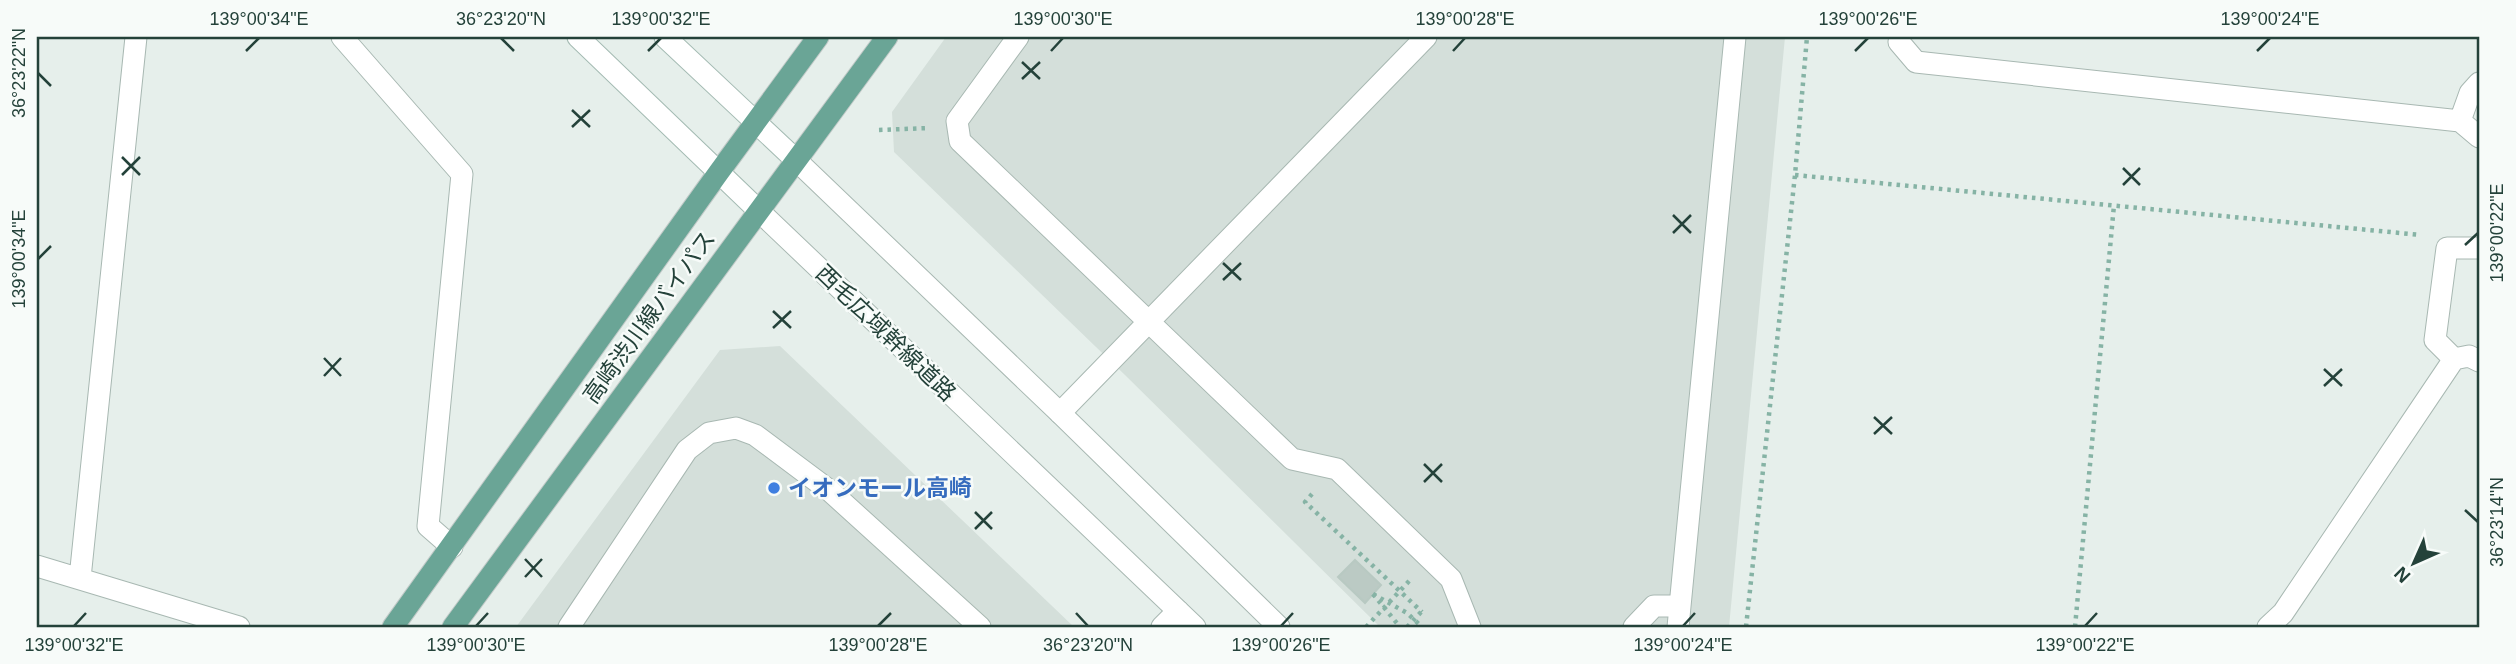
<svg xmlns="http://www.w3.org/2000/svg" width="2516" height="664" font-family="Helvetica,'Noto Sans JP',sans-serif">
<rect width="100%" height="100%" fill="#e6efeb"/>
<!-- built -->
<path fill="#d4dfda" d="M946 37H1785L1729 627H1380L1125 375 894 152 892 112Z
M780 346 1074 627H516L720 350Z"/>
<!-- building -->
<path fill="#bbcac4" stroke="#b8c9c2" stroke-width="2" d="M1355 560 1381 585 1365 603 1338 577Z"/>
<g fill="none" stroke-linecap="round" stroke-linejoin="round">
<defs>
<path id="service" d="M1018 37 957 121 960 141 1292 459 1337 469 1451 579 1470 627
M2454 359 2435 340 2447 248H2479
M1060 413 1426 37
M569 627 687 450 709 433 736 428 755 435 830 491 980 627
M1162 627 1178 611
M1634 627 1654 606H1680
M1678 627 1735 37"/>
<path id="minor" d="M342 37 462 174 428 526 452 547
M1900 37 1899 42 1916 62 2460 121 2479 137
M2460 121 2470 93 2479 83
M37 566 239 627
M80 578 136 37
M2268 627 2283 613 2454 359 2469 356 2479 361"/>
<path id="tertiary" d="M797 161 1060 413 1279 627
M759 211 1195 627"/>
<path id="secondary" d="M578 37 759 211
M665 37 797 161"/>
<path id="primary" d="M393 627 719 172 818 37
M453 627 887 37"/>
</defs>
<!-- service casing -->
<use href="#service" stroke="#a8b8b2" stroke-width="23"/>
<!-- minor casing -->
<use href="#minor" stroke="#a8b8b2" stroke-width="23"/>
<!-- tertiary casing -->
<use href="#tertiary" stroke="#a8b8b2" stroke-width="23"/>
<!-- secondary casing -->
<use href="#secondary" stroke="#a4bbb3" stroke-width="23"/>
<!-- primary casing -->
<use href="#primary" stroke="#c2cac8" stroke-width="23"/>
<!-- path -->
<path stroke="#86b3a5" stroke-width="4.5" stroke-dasharray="3.5 5" stroke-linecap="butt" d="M879 130 929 128
M1795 175 2421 235
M1312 494 1305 502 1422 612
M1373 594 1400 627
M1407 627 1423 610
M1746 627 1795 175 1807 37
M2075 627 2114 205"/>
<!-- service -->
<use href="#service" stroke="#fff" stroke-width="21"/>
<!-- minor -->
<use href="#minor" stroke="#fff" stroke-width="21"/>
<!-- tertiary -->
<use href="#tertiary" stroke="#fff" stroke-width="21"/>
<!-- secondary -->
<use href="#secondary" stroke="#fff" stroke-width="21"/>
<!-- primary -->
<use href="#primary" stroke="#6aa596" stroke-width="21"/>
<!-- path-bridge -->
<path stroke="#86b3a5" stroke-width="4.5" stroke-dasharray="3.5 5" stroke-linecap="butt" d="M1373 594 1407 613 1422 627
M1366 627 1411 579"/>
</g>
<!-- ticks -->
<path fill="none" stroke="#24423a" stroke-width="2.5" d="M501 38 514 51M246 51 259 38M648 51 661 38M1051 51 1063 38M1453 51 1465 38M1855 51 1868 38M2257 51 2270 38M1022 62 1040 79M38 73 51 86M1022 79 1040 62M572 110 590 127M572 127 590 110M122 157 140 175M2123 168 2140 185M122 175 140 157M2123 185 2140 168M1673 215 1691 233M1673 233 1691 215M2465 245 2478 233M38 259 51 246M1223 263 1241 280M1223 280 1241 263M773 311 791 328M773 328 791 311M324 358 341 376M2324 369 2342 386M324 376 341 358M2324 386 2342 369M1874 417 1892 434M1874 434 1892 417M1424 464 1442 482M1424 482 1442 464M2465 510 2478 522M975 512 992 529M975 529 992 512M525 559 542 577M525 577 542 559M1076 613 1088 626M74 626 86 613M476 626 488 613M878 626 891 613M1281 626 1293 613M1683 626 1695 613M2085 626 2097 613"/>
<!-- markers -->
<circle fill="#3f7fe0" stroke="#f7fbf9" stroke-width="2.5" cx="774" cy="488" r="7"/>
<g text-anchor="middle" stroke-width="5" stroke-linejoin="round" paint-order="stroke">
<!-- street labels -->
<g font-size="23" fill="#24423a" stroke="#f7fbf9">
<text transform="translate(649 317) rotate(-54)" y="8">高崎渋川線バイパス</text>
<text transform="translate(886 333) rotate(44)" y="8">西毛広域幹線道路</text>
</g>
<!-- shop labels -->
<g font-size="23" font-weight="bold" fill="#366cbe" stroke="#f7fbf9" text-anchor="start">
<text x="788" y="496">イオンモール高崎</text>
</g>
</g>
<!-- border -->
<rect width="2516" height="664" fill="none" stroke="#f7fbf9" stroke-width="77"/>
<!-- north arrow -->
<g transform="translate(2414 563) rotate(225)" stroke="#f7fbf9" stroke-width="5" paint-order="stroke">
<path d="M0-5L12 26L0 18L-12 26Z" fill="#24423a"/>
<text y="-10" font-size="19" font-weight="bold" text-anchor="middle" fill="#24423a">N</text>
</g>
<rect x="38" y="38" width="2440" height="588" fill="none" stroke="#24423a" stroke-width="2.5"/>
<g font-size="18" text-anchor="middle" fill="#24423a">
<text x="259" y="25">139°00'34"E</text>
<text x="501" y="25">36°23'20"N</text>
<text x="661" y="25">139°00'32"E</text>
<text x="1063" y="25">139°00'30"E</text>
<text x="1465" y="25">139°00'28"E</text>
<text x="1868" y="25">139°00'26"E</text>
<text x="2270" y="25">139°00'24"E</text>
<text transform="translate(19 73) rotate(-90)" y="6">36°23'22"N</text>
<text transform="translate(2497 233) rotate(-90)" y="6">139°00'22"E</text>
<text transform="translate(19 259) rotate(-90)" y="6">139°00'34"E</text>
<text transform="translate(2497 522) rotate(-90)" y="6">36°23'14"N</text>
<text x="74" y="651">139°00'32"E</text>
<text x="476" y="651">139°00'30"E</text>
<text x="878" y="651">139°00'28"E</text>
<text x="1088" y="651">36°23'20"N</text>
<text x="1281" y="651">139°00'26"E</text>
<text x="1683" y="651">139°00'24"E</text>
<text x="2085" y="651">139°00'22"E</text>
</g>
</svg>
